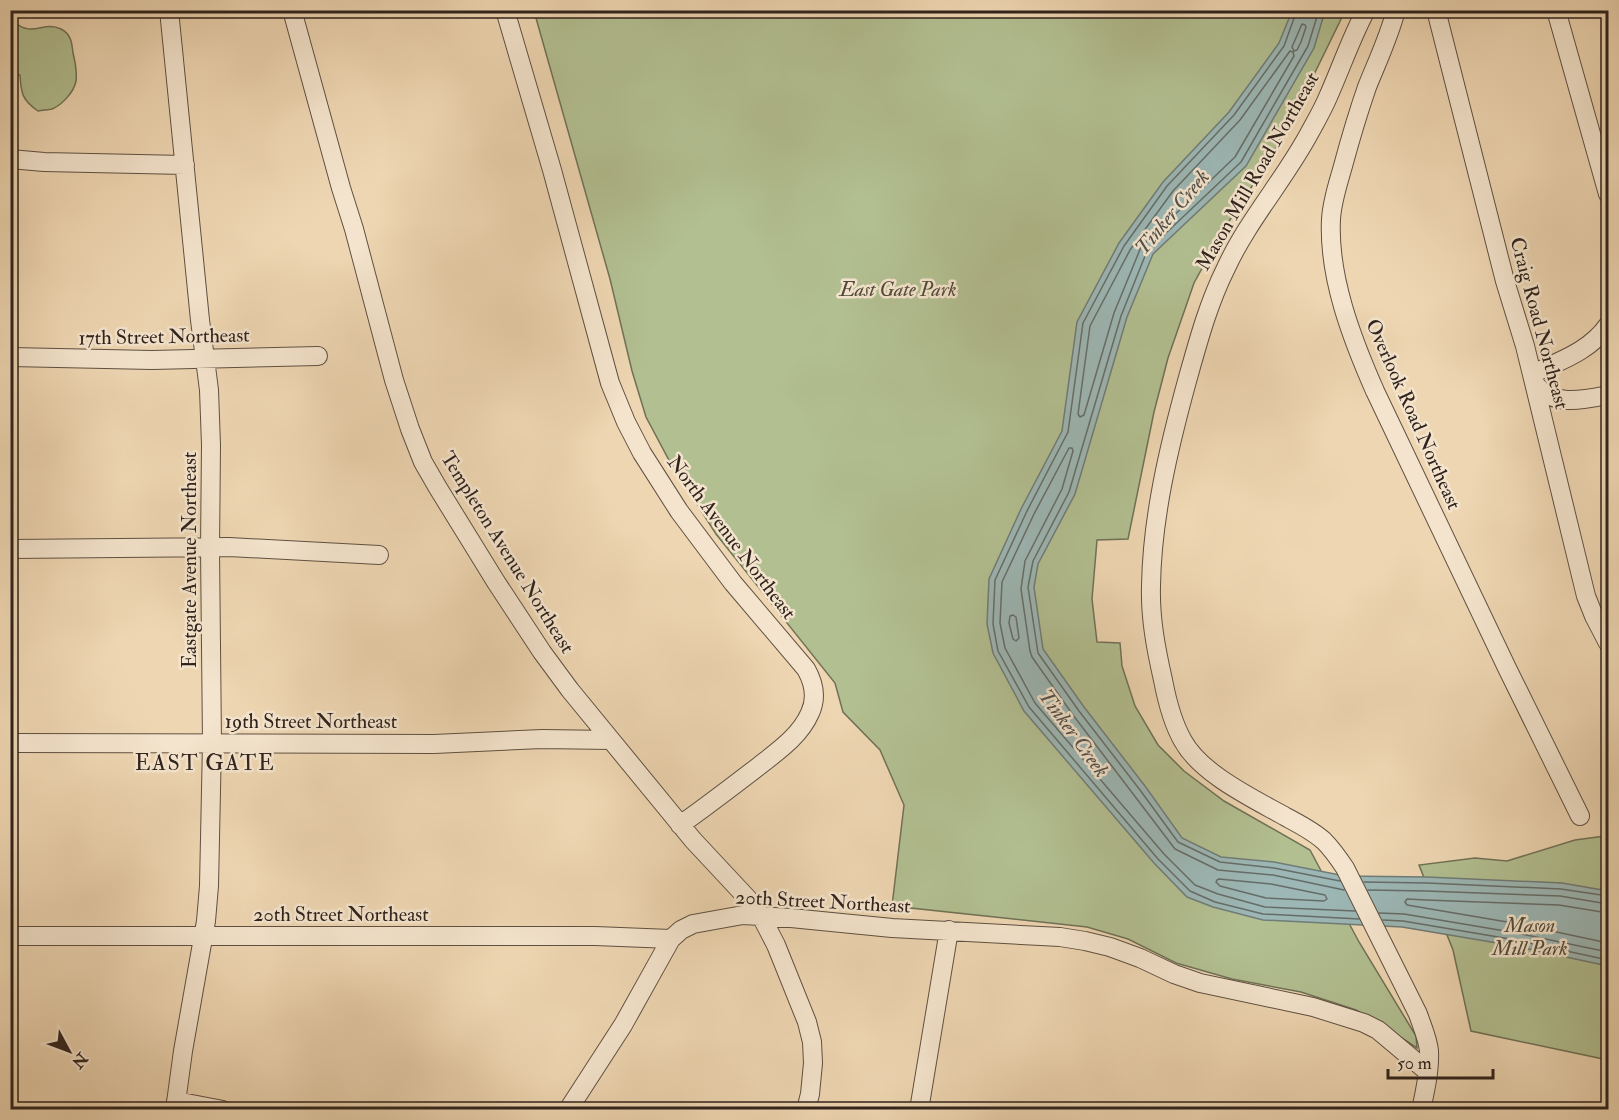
<svg xmlns="http://www.w3.org/2000/svg" width="1619" height="1120" font-family="'IM FELL Double Pica',serif">
<rect width="100%" height="100%" fill="#eed6b2"/>
<filter id="stains"><feTurbulence type="fractalNoise" baseFrequency=".00333" numOctaves="4"/><feColorMatrix values="0 0 0 0 .2 0 0 0 0 .09 0 0 0 0 .02 0 0 0 .5 -.17"/></filter>
<radialGradient id="worn" r=".72"><stop offset=".6" stop-color="#630" stop-opacity="0"/><stop offset="1" stop-color="#630" stop-opacity=".3"/></radialGradient>
<!-- green -->
<path fill="#b2bf91" stroke="#707157" stroke-width="1.5" d="M10 11H13V21C33 39 43 20 61 29 71 34 72 43 73 53 75 61 77 72 76 81 74 92 62 105 52 109 48 110 42 110 38 111 22 100 21 93 20 75H11Z
M534 11H1345L1303 97 1271 157 1222 232 1194 283 1168 358 1154 412 1128 539 1097 540 1092 599 1097 642 1120 643 1122 666 1135 706 1158 745 1184 771 1224 801 1310 850 1359 942 1416 1036 1417 1048 1382 1025 1356 1010 1301 992 1232 979 1176 963 1128 939 1087 927 892 906 904 805 880 750 843 712 835 683 716 534 670 462 646 417 632 371 610 279Z
M1608 833V1060L1471 1031 1453 950 1419 865 1475 858 1507 861 1575 840 1605 836Z"/>
<!-- water -->
<path fill="#9cb7b5" stroke="#707c78" stroke-width="1.5" d="M1292 11H1325L1314 48 1246 166 1153 254 1127 317 1075 494 1038 564 1034 587 1043 649 1084 707 1145 786 1182 838 1221 857 1274 862 1345 876 1427 877 1562 883 1608 891V966L1515 946 1402 927 1263 920 1213 907 1187 897 1154 863 1024 711 993 653 987 624 989 579 1021 509 1062 431 1077 322 1119 243 1163 182 1229 112 1279 43Z"/>
<g fill="none" stroke-linecap="round" stroke-linejoin="round">
<!-- shore -->
<path stroke="#666d69" stroke-width="1.5" d="M1297 10 1284 46 1234 115 1167 186 1124 246 1083 323 1068 432 1027 511 995 580 993 624 998 651 1029 707 1158 859 1190 891 1215 902 1263 914 1359 919
M1319 10 1308 46 1241 162 1147 251 1121 316 1069 492 1033 561 1028 587 1038 653 1079 711 1140 790 1178 842 1220 862 1274 868 1340 881
M1302 24 1305 25 1306 27 1301 42 1297 50 1294 51 1292 47Z
M1290 51 1293 52 1294 56 1235 157 1141 247 1114 313 1084 415 1080 417 1078 414 1090 326 1130 250 1173 191 1240 120Z
M1013 615 1016 617 1019 638 1016 641 1013 639 1009 623 1010 616Z
M1219 879 1271 884 1325 895 1327 899 1324 901 1266 898 1220 886 1216 882 1217 880Z
M1364 882 1427 883 1561 889 1608 896
M1344 890 1273 875 1218 870 1175 849 1073 715 1032 657 1030 651 1021 589 1025 561 1062 489 1073 451 1072 448H1069L1034 514 1002 582 1000 623 1005 648 1035 703 1164 854 1195 885 1218 894 1265 907 1355 911
M1368 890 1426 891 1560 896 1608 904
M1379 913 1404 914 1517 933 1608 952
M1608 913 1559 905 1426 900 1407 899 1405 902 1407 905 1519 924 1608 943
M1383 920 1403 921 1516 940 1608 960"/>
<defs>
<path id="minor" d="M169 10 200 320 209 390 211 445 210 549 212 743 209 886 206 921 183 1051 175 1110
M292 10 341 188 354 229 394 380 410 429 423 462 438 488 496 582 542 652 570 690 693 840 749 900 761 916 776 945 807 1022 812 1042 813 1063 810 1094 806 1110
M505 10 552 170 610 383 626 422 642 453 679 511 733 583 806 669C814 683 817 698 810 713 800 736 778 751 759 766 733 786 707 806 680 825
M1366 10C1351 38 1341 68 1328 97 1323 109 1316 121 1310 132 1285 179 1248 220 1226 268 1208 304 1198 342 1187 381 1169 447 1152 517 1151 586 1150 618 1156 649 1163 680 1167 701 1172 722 1183 741 1201 774 1254 799 1286 817 1299 824 1313 831 1324 841 1332 849 1339 859 1345 868L1418 1014C1422 1026 1428 1039 1429 1051 1430 1070 1425 1092 1421 1110
M1396 10C1389 37 1377 62 1367 87 1358 113 1350 140 1343 166 1338 184 1332 201 1331 219 1328 277 1352 339 1375 391L1507 668 1580 816
M1436 10 1505 281 1525 346 1586 596 1594 616 1608 643
M1556 10 1608 194
M10 159 44 162 185 165
M10 357 152 360 318 356
M1532 374C1560 361 1590 351 1608 325
M1535 384C1553 407 1583 400 1608 395
M10 549 229 547 379 555
M10 743 434 744 542 739 611 740
M10 936H595L671 939 681 930 693 924 743 915 791 918 892 928 1060 937 1085 941 1110 947 1140 958 1174 974 1200 983 1313 1007 1364 1023 1378 1030 1428 1072
M176 1101 223 1110
M568 1110 623 1025 671 939
M919 1110 949 930"/>
</defs>
<!-- minor casing -->
<use href="#minor" stroke="#5f5042" stroke-width="20"/>
<!-- minor -->
<use href="#minor" stroke="#f4e4cd" stroke-width="18"/>
</g>
<g text-anchor="middle" stroke-width="5" stroke-linejoin="round" paint-order="stroke">
<!-- street labels -->
<g font-size="20" fill="#2f231d" stroke="#f4e4cd">
<text transform="translate(1257 171) rotate(-60)" y="7">Mason Mill Road Northeast</text>
<text transform="translate(1540 323) rotate(75)" y="7">Craig Road Northeast</text>
<text transform="translate(164 336) rotate(-1)" y="7">17th Street Northeast</text>
<text transform="translate(1414 414) rotate(66)" y="7">Overlook Road Northeast</text>
<text transform="translate(732 537) rotate(53)" y="7">North Avenue Northeast</text>
<text transform="translate(508 552) rotate(58)" y="7">Templeton Avenue Northeast</text>
<text transform="translate(189 560) rotate(-90)" y="7">Eastgate Avenue Northeast</text>
<text x="311" y="728">19th Street Northeast</text>
<text transform="translate(823 901) rotate(3)" y="7">20th Street Northeast</text>
<text x="341" y="921">20th Street Northeast</text>
</g>
<!-- park labels -->
<g font-size="20" font-style="italic" fill="#504a3a" stroke="#f4e4cd">
<text x="898" y="296">East Gate Park</text>
<text x="1530" y="932">Mason<tspan x="1530" dy="23">Mill Park</tspan></text>
</g>
<!-- water labels -->
<g font-size="21" font-style="italic" fill="#504f4b" stroke="#f4e4cd">
<text transform="translate(1172 212) rotate(-50)" y="7">Tinker Creek</text>
<text transform="translate(1074 733) rotate(54)" y="7">Tinker Creek</text>
</g>
<!-- quarter labels -->
<g font-size="22" letter-spacing="1.5" fill="#2f231d" stroke="#f4e4cd">
<text x="205" y="770">EAST GATE</text>
</g>
</g>
<!-- margin -->
<rect width="1619" height="1120" fill="none" stroke="#eed6b2" stroke-width="36"/>
<rect x="12" y="12" width="1595" height="1096" fill="none" stroke="#2f231d" stroke-width="3"/>
<rect x="18" y="18" width="1583" height="1084" fill="none" stroke="#2f231d" stroke-width="1.5"/>
<!-- north arrow -->
<g transform="translate(69 1051) rotate(131)" stroke="#f4e4cd" stroke-width="4.5" paint-order="stroke">
<path d="M0-4.5L10 22L0 15L-10 22Z" fill="#2f231d"/>
<text y="-9" font-size="16" font-weight="bold" text-anchor="middle" fill="#2f231d">N</text>
</g>
<!-- scale -->
<path d="M1388 1069v9h105v-9" fill="none" stroke="#2f231d" stroke-width="3"/>
<text x="1397" y="1069" font-size="18" fill="#2f231d" stroke="#f4e4cd" stroke-width="4.5" paint-order="stroke">50 m</text>
<rect width="100%" height="100%" filter="url(#stains)"/>
<rect width="100%" height="100%" fill="url(#worn)"/>
</svg>
